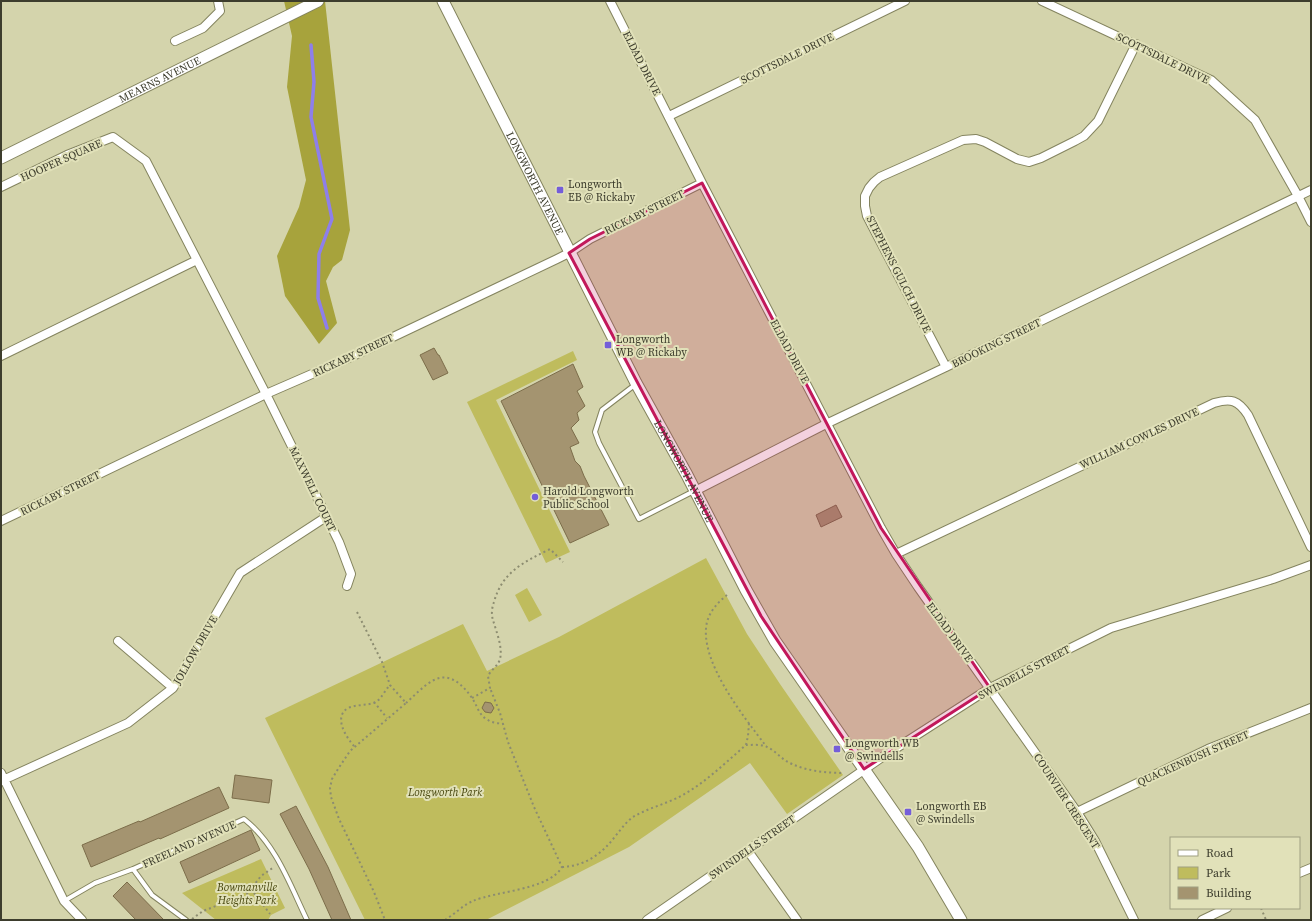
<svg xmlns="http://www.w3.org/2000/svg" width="1312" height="921" font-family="'Source Serif 4',serif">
<rect width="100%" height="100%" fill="#d4d4ac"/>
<!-- green -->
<path fill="#bfbc5d" d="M573 351 577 360 496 400 570 552 546 563 467 402Z
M706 558 747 634 780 684 843 775 787 814 750 763 629 847 486 920H365L265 718 463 624 487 671 559 637Z
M527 588 542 615 529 622 515 595Z
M261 859 285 908 271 915 268 920H216L182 893Z"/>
<!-- forest -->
<path fill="#a7a33c" d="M284 1H325L350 230 342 260 333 267 326 281 337 323 319 344 285 296 277 256 299 207 306 180 287 87 292 36Z"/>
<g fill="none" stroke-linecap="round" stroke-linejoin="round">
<!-- stream -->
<path stroke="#8e7fea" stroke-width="3.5" d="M311 45 314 82 311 117 332 219 319 254 318 298 327 328"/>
</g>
<!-- building -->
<path fill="#a49470" stroke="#7c6d4a" d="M434 348 438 355H439L448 373 433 380 420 355Z
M573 364 583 387 577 391 585 406 577 413 579 420 571 428 579 443 570 447 575 461 580 466 584 476 609 525 570 543 501 401Z
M836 505 842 517 821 527 816 515Z
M485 702 491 703 494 708 491 713 485 712 482 708Z
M235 775 272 780 269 803 232 798Z
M219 787 229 808 160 839 159 838 91 867 82 845 139 821 140 822Z
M296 806 328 867 351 920H332L309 869 280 814Z
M251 830 260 850 189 883 180 862Z
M127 882 164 920H136L113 896Z"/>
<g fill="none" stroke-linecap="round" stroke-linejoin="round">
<defs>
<path id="service" d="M636 384 602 410 595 432 599 443 639 519 694 491
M133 869 152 895 186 920
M64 901 95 883 133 869 244 819C276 844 290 885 307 920"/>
<path id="minor" d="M610 1 702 183 881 528 896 554 918 587 1077 812 1095 841 1134 920
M1042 1 1211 80 1255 120 1298 196 1311 222
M175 41 203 28 220 11 218 1
M669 116 905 1
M1 187 67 155 113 137 146 161 266 394 339 542 351 574 347 586
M1 356 197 260
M946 367 867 216 865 206V196L869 188 874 182 880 177 963 140 976 139 985 142 1017 159 1029 162 1041 158 1075 141 1084 136 1098 121 1136 44
M695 491 828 423 946 367 1311 190
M1 521 266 394 351 357 557 259 569 253 590 239 702 183
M896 554 1214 403C1231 398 1238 400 1248 415L1311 547
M118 641 173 688
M1 773 64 901 82 920
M1 781 128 723 173 688 240 573 326 517
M1077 812 1208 749 1311 708
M748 851 797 920
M1299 873 1311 868
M647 920 881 758 990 688 1111 628 1273 579 1311 565
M1202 920 1227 908"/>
<g id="tertiary">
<path id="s1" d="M443 1 636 383 687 475 746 590 775 641 918 847 961 920"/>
<path id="s2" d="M1 158 318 1"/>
</g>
</defs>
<!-- service casing -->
<use href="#service" stroke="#84845f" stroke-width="6"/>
<!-- minor casing -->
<use href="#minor" stroke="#84845f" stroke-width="10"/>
<!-- tertiary casing -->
<use href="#tertiary" stroke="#84845f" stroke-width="13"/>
<!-- path -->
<path stroke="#8c8c70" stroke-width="2" stroke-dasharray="2 3" stroke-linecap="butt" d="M727 595C718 602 710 611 707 622 698 660 744 717 766 746
M357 612 382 662 390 685 406 703 350 751 338 769 332 779 330 788 331 797 339 819 374 892 385 920
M472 698 490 688 488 676C491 670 498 666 500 659 503 647 496 631 493 620 491 614 492 607 494 602 502 572 524 562 550 549L563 562
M374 702 387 718
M406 703C414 696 424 685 434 680 450 672 463 685 472 698 477 705 479 716 488 720 492 723 498 723 503 724
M746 745 748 736 749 723
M354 746C346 737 333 717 348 708 357 704 367 706 376 702 382 698 385 690 390 685
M562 867C586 866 603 853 617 834 622 828 627 821 633 817 648 808 666 804 681 796 705 783 725 763 746 745 752 745 762 744 767 747 776 751 782 760 792 764 807 771 827 773 844 773
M251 889 270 914
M1261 908 1266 920
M192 919 203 911 247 894 261 876 274 867
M445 920C455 914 463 905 473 901 496 891 549 890 562 867L534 807 508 742 500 713 490 688"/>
<!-- service -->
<use href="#service" stroke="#fff" stroke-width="4"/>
<!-- minor -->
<use href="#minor" stroke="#fff" stroke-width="8"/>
<!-- tertiary -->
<use href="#tertiary" stroke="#fff" stroke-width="11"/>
</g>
<!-- marked area -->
<path fill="#c2185b" fill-opacity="0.2" stroke="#c2185b" stroke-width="3" stroke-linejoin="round" d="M702 183 881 528 990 688 864 769 761 616 569 253 590 239Z"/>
<!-- markers -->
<g fill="#745ed9" stroke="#e1e1b9" stroke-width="1.5">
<rect x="556" y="186" width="8" height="8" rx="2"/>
<rect x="604" y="341" width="8" height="8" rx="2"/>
<circle cx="535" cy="497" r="4"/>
<rect x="833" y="745" width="8" height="8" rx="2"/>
<rect x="904" y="808" width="8" height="8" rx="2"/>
</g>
<g text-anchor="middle" stroke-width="4" stroke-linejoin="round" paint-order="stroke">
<!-- street labels -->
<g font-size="11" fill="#3d3d2d" stroke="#e1e1b9">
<text transform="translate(787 58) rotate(-26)" y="4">SCOTTSDALE DRIVE</text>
<text transform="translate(1163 58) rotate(26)" y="4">SCOTTSDALE DRIVE</text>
<text transform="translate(642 63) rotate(63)" y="4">ELDAD DRIVE</text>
<text dy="4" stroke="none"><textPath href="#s2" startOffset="177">MEARNS AVENUE</textPath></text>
<text transform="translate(61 160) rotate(-24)" y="4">HOOPER SQUARE</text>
<text dy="4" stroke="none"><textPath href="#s1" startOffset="204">LONGWORTH AVENUE</textPath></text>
<text transform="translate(644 212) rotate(-26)" y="4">RICKABY STREET</text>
<text transform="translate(899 274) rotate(63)" y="4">STEPHENS GULCH DRIVE</text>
<text transform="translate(996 343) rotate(-26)" y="4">BROOKING STREET</text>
<text transform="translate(790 351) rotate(62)" y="4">ELDAD DRIVE</text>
<text transform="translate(353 355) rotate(-25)" y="4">RICKABY STREET</text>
<text transform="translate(1139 438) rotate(-25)" y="4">WILLIAM COWLES DRIVE</text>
<text dy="4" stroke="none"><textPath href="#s1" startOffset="528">LONGWORTH AVENUE</textPath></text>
<text transform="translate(313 489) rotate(64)" y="4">MAXWELL COURT</text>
<text transform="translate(60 493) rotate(-26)" y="4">RICKABY STREET</text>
<text transform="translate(950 632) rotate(54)" y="4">ELDAD DRIVE</text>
<text transform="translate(195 650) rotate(-60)" y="4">JOLLOW DRIVE</text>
<text transform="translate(1024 672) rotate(-28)" y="4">SWINDELLS STREET</text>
<text transform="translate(1193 758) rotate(-24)" y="4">QUACKENBUSH STREET</text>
<text transform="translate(1067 801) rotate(57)" y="4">COURVIER CRESCENT</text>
<text transform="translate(189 844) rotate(-24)" y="4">FREELAND AVENUE</text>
<text transform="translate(752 847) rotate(-35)" y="4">SWINDELLS STREET</text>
</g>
<!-- poi labels -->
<g font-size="11" fill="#3d3d2d" stroke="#e1e1b9" text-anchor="start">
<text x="568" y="188">Longworth<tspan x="568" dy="13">EB @ Rickaby</tspan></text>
<text x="616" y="343">Longworth<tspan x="616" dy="13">WB @ Rickaby</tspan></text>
<text x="543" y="495">Harold Longworth<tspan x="543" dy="13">Public School</tspan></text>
<text x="845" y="747">Longworth WB<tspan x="845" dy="13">@ Swindells</tspan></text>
<text x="916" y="810">Longworth EB<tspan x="916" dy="13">@ Swindells</tspan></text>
</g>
<!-- park labels -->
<g font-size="11" font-style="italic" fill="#47460d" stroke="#e1e1b9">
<text x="445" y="796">Longworth Park</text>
<text x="247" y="891">Bowmanville<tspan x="247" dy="13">Heights Park</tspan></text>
</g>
</g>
<!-- border -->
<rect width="1312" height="921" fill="none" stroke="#3d3d2d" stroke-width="4"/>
<!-- legend -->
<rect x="1170" y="837" width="130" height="72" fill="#e1e1b9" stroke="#9f9f81"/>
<rect x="1178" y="850" width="20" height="6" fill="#ffffff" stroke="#9f9f81"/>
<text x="1206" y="857" font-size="12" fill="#3d3d2d">Road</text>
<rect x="1178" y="867" width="20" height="12" fill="#bfbc5d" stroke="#9f9f81"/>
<text x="1206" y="877" font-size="12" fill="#3d3d2d">Park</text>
<rect x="1178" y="887" width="20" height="12" fill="#a49470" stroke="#9f9f81"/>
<text x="1206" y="897" font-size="12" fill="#3d3d2d">Building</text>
</svg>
